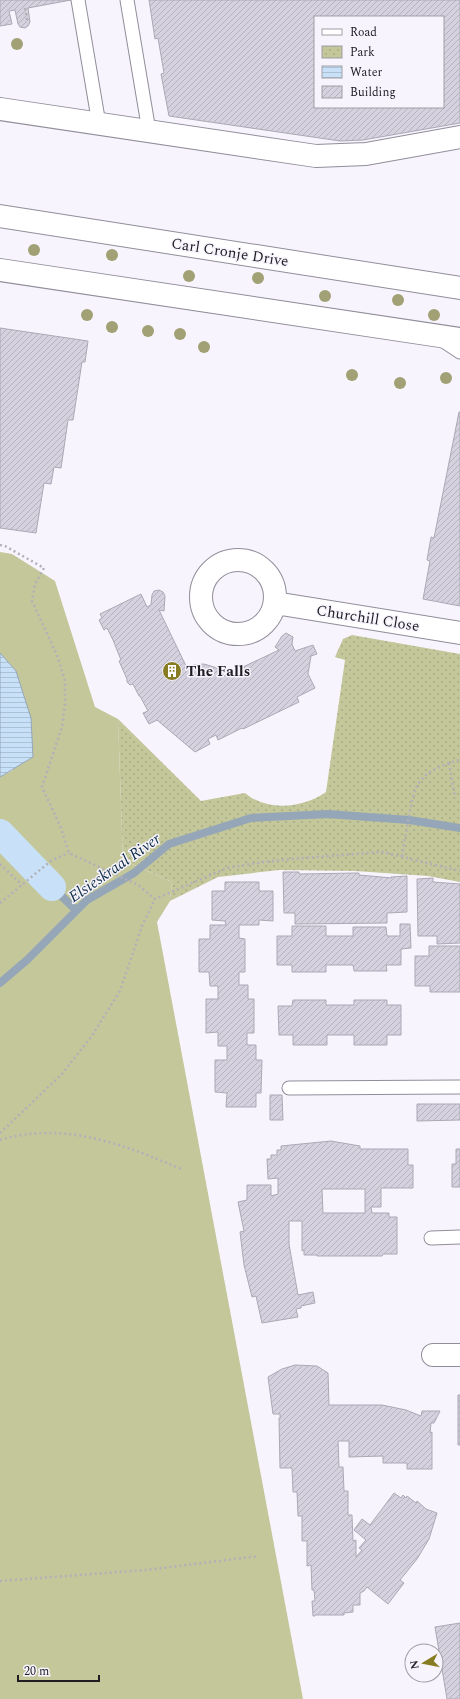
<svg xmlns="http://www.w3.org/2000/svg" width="460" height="1699" font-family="Spectral,serif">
<defs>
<pattern id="park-dots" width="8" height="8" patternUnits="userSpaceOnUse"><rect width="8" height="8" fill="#c3c79a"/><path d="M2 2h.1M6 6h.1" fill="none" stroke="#a7aa84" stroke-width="1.8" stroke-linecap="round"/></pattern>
<pattern id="water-rules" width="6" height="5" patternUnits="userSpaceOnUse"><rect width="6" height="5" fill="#c8e1f8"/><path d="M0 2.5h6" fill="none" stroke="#abc1d4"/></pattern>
<pattern id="building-hatch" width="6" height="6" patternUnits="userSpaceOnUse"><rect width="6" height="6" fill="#d5d1df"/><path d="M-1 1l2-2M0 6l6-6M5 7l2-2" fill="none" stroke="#b6b3bf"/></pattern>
</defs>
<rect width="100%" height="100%" fill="#f7f4fd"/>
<!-- grass -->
<path fill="#c3c79a" d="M0 552 12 554 55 581 95 707 118 719 123 860 172 882 170 901 157 922 303 1699H0V777L13 770 16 671 0 653Z"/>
<!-- park -->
<path fill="url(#park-dots)" d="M352 635 460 654V882L428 876 355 871 279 870 218 877 170 901 172 882 123 860 118 719 201 801 245 793C267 812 304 808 326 792L345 660 335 657 343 639Z"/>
<!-- water -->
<path fill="url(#water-rules)" stroke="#95a6b8" d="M0 653 16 671 31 718 33 757 0 777Z"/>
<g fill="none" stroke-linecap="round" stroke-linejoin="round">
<!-- stream -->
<path stroke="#95a6b8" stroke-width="8" d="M52 887 76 910
M0 983 27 960 87 900 134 873 169 844 251 818 328 814 409 820 460 828"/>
<!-- canal -->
<path stroke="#c8e1f8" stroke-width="28" d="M0 833 52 887"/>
</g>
<!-- building -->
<path fill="url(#building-hatch)" stroke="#aca8b5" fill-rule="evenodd" d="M0 0H71L28 8 30 22 28 26 25 28 20 27 18 24 15 10 9 11 12 24 0 26Z
M149 0H460V123L363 140 340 141 169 116 161 74 164 73 158 38 155 39ZM315 17H443V107H315Z
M0 328 88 341 85 362H82L73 420H68L61 468 54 467 51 484 44 483 36 533 0 528Z
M459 412H460V606L423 599 430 561 427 560 431 537 434 538Z
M159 590 163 592 165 596 164 611 159 610 188 670 193 667V665L204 664 214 667 222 671 224 676 279 650 275 647 282 636 286 633 293 637 292 644 295 651 313 645 317 654 311 656 308 674 315 688 297 697 299 702 243 729 242 728 218 740 216 735 208 739 210 744 195 752 157 720 149 724 143 713 148 711 140 696H139L133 684 130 685 127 682V679L119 661 121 660 113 640 107 628 104 630 99 620 102 618 100 614 141 594 147 607 151 605 152 595 154 591Z
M283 872H299V874L359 873V875L392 878 391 877 407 876V912L387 913V923L295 924V913H284Z
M433 878V882L460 884V943L437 944V936H418L417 879Z
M225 882H259V891H273V921L259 920V925H239V938L245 939V972H239V985H248V999H254V1033H247V1045H256V1060H262L261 1093H256V1107H226L227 1093 215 1092V1060H227V1046H218V1032L206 1033V999H218V986H210L209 972H199V939H210V925H226L225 921 212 920V891H225Z
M400 924H410L411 948 401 949V965H386L387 971H354L353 965H326V972H292V965H277V936H292V926H326V936H353V927H386L387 936H400Z
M429 946H460V992H430V986H415V956H429Z
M293 1000H326V1005H354V1000H387V1005H401V1035H387V1045H354V1035H327V1045H293V1035H279L278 1006H292Z
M270 1095H282L283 1120H270Z
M417 1104H460V1120L417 1121Z
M331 1141 360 1146V1149H408V1165H413V1188H381V1207H371L372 1213H389V1217H397V1254H383L382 1256H317V1255H304V1250L302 1251V1221H289V1244L298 1295 313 1292 315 1303 301 1306V1308L296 1309 298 1317 262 1323 256 1296 252 1297 244 1265 240 1232 244 1231 238 1202 247 1200V1185H271V1196L278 1194V1178L268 1179 267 1159H271V1155H277V1150H281V1146ZM322 1189H365V1213H323Z
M456 1149H460V1187H452V1164H456Z
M295 1365 317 1366 328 1373 329 1405H382L406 1410 421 1416 422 1411H440L434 1423H431L430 1433 432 1432V1469H407V1463H383V1456L349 1457V1441H338L339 1467H343L344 1491H348V1515H352L353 1541 356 1540V1557L362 1550 359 1548 366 1540 354 1530 362 1519 370 1525 394 1493 401 1498 403 1495 406 1498 407 1496 416 1503 417 1501 426 1509 437 1513 429 1539 417 1559 400 1580 404 1583 388 1604 367 1587 364 1591 360 1593V1605H353V1612L344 1613V1615H315V1616H313L312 1601H315L314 1590H312L311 1565 307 1566V1541H302V1516H298L297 1492H293L292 1468H280L279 1418 280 1419V1414H273L268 1377 282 1369Z
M458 1395H460V1445H458Z
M460 1623V1699H447L435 1627Z"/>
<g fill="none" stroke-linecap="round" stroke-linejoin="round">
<defs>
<path id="lane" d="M78 0 99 124
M127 0 149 131
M442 340 460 352
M289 1088 460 1087
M431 1238 460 1237"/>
<path id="street" d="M0 109 316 156 366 154 460 137
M201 597a37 37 0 1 1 74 0a37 37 0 1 1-74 0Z
M275 603 460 633
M433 1355H460"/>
<path id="secondary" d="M0 216 460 288
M0 270 460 339"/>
</defs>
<!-- lane casing -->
<use href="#lane" stroke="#918d9a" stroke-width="15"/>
<!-- street casing -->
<use href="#street" stroke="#918d9a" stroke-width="24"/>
<!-- secondary casing -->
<use href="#secondary" stroke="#918d9a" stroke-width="24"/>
<!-- path -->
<path stroke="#b3b0b8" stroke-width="2.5" stroke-dasharray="2 3" stroke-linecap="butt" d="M25 8 27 20
M0 545 5 546 44 568 35 584 32 601 57 655 65 681V705L62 727 42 787 61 828 69 853 138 885 155 899 227 868 256 863 291 859 382 852 460 871
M449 763 455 798
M402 856C405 841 411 795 418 784 428 770 444 764 460 760
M0 864 22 885
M0 903 52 860 69 853
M0 1133 62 1074 91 1037 120 991 142 926 155 899
M0 1140C63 1121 123 1144 181 1169
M0 1581 146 1570 259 1556"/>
<!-- lane -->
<use href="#lane" stroke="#fff" stroke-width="13"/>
<!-- street -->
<use href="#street" stroke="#fff" stroke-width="22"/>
<!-- secondary -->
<use href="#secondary" stroke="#fff" stroke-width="22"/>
</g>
<!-- trees -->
<g fill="#a1a175">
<circle cx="17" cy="44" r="6"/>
<circle cx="34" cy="250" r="6"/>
<circle cx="112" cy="255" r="6"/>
<circle cx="189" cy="276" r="6"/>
<circle cx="258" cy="278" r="6"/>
<circle cx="325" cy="296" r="6"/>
<circle cx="398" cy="300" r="6"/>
<circle cx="87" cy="315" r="6"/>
<circle cx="434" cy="315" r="6"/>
<circle cx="112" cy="327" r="6"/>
<circle cx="148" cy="331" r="6"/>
<circle cx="180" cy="334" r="6"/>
<circle cx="204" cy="347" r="6"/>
<circle cx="352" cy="375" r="6"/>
<circle cx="446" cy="378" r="6"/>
<circle cx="400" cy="383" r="6"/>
</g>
<!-- icons -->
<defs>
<symbol id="building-disc" viewBox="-11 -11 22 22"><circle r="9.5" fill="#887c22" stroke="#f7f4fd"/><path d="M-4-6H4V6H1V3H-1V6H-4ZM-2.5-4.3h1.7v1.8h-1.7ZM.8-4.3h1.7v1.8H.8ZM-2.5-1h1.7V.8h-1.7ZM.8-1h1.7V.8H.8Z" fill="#fff"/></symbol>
</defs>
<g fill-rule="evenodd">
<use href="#building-disc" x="161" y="660" width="22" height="22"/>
</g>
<g text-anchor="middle" stroke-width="3" stroke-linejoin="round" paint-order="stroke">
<!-- street labels -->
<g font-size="15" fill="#1f1d22" stroke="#f7f4fd">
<text transform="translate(230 252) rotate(9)" y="5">Carl Cronje Drive</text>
<text transform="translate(368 618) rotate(9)" y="5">Churchill Close</text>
</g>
<!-- poi labels -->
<g font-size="15" font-weight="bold" fill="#1f1d22" stroke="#f7f4fd" text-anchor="start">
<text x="186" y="676">The Falls</text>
</g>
<!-- water labels -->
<g font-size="16" font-style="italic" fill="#0e2d47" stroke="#f7f4fd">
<text transform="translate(114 867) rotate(-35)" y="6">Elsieskraal River</text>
</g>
</g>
<!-- legend -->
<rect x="314" y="16" width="130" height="92" fill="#f7f4fd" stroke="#a19ea5"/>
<rect x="322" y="29" width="20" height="6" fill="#ffffff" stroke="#a19ea5"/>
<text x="350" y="36" font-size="12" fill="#1f1d22">Road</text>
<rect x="322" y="46" width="20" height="12" fill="url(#park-dots)" stroke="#a19ea5"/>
<text x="350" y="56" font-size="12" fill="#1f1d22">Park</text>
<rect x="322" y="66" width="20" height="12" fill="url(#water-rules)" stroke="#a19ea5"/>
<text x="350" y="76" font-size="12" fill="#1f1d22">Water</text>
<rect x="322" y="86" width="20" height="12" fill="url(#building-hatch)" stroke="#a19ea5"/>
<text x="350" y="96" font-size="12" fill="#1f1d22">Building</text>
<!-- north arrow -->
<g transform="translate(424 1663) rotate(260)"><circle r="19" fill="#f7f4fd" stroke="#a19ea5"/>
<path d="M0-3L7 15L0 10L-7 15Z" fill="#887c22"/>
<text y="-6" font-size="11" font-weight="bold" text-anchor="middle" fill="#1f1d22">N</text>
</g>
<!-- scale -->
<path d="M18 1675v6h81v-6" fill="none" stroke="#1f1d22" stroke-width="2"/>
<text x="24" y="1675" font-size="12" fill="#1f1d22" stroke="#f7f4fd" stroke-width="3" paint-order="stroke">20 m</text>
</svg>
